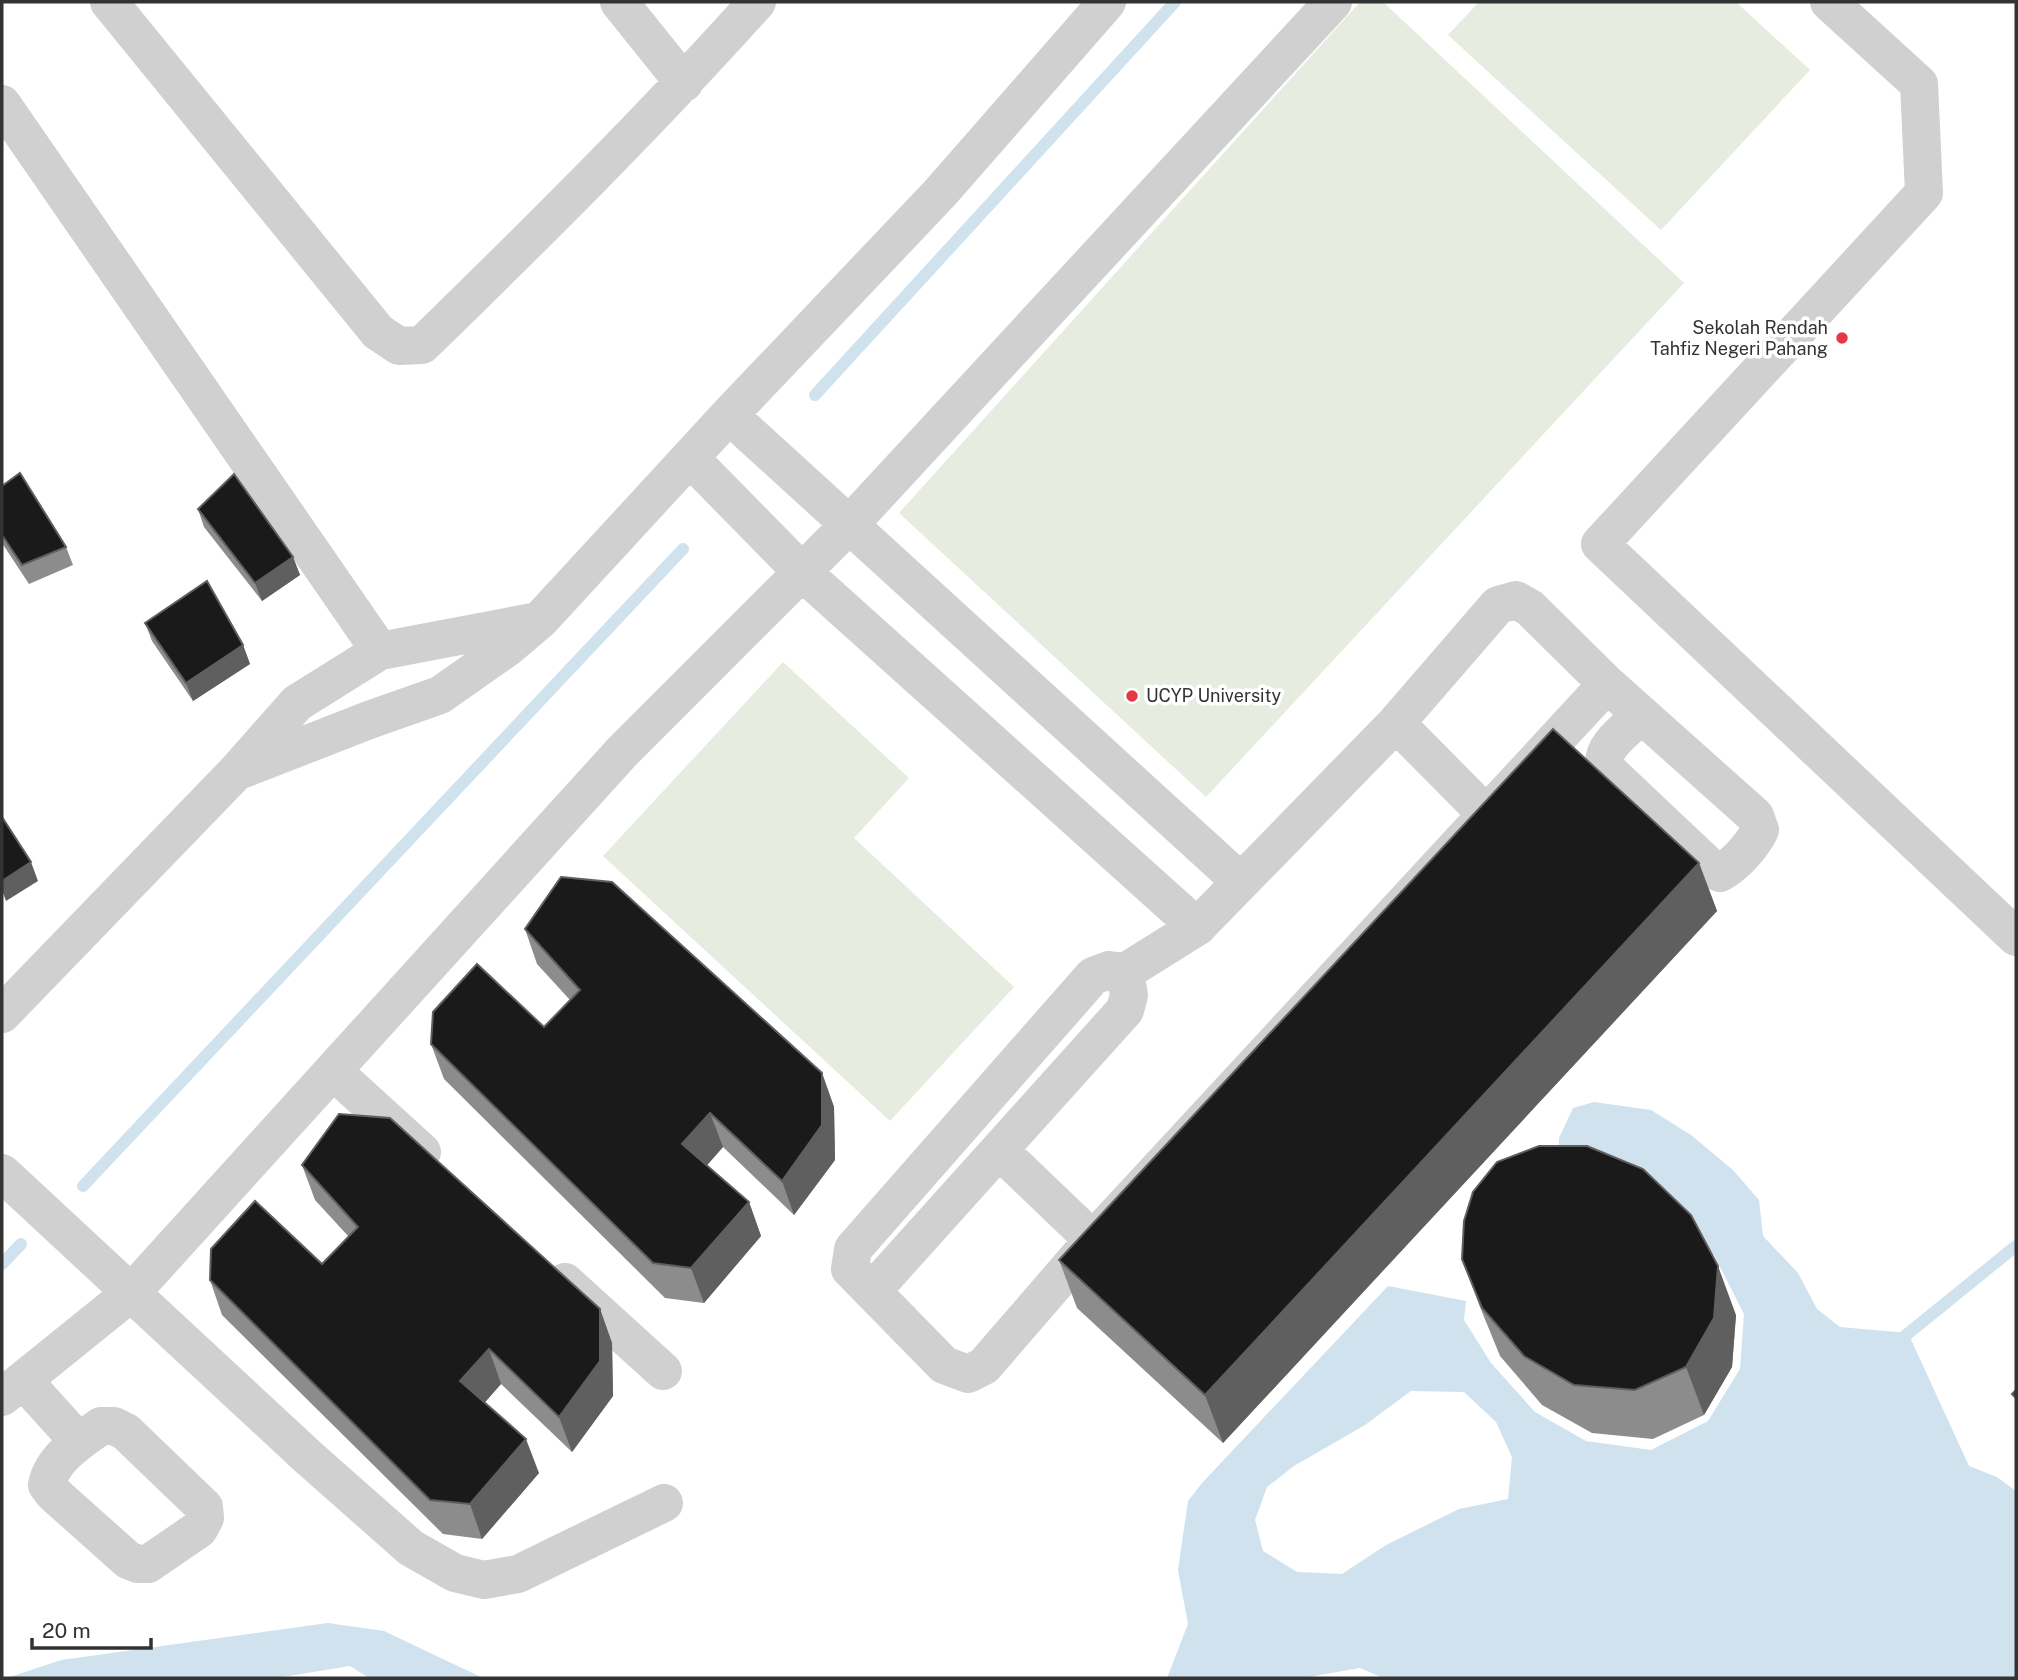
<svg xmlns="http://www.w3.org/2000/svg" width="2018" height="1680" font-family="'Public Sans',sans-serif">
<rect width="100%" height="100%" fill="#fff"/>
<!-- green -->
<path fill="#e6ecdf" d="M1360 2H1383L1684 283 1206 797 899 513Z
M1479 2H1736L1810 70 1661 230 1448 35Z
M783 662 909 778 854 838 1014 987 890 1121 603 856Z"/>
<!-- water -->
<path fill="#cfe2ee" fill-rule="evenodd" d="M1594 1102 1651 1110 1691 1135 1733 1170 1759 1200 1763 1236 1798 1273 1817 1309 1840 1327 1908 1333 1969 1466 1997 1477 2016 1491V1678H1383L1360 1668 1303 1678H1167L1188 1624 1178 1570 1188 1501 1202 1483 1388 1286 1466 1301 1464 1320 1491 1363 1535 1412 1586 1441 1651 1450 1708 1421 1740 1369 1744 1314 1714 1255 1666 1211 1559 1153V1138L1573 1108ZM1411 1391 1464 1392 1496 1422 1512 1457 1508 1499 1459 1509 1386 1545 1342 1574 1297 1572 1263 1551 1255 1520 1267 1487 1294 1466 1365 1425Z
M328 1623 384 1631 483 1678H369L350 1666 276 1678H7L61 1660Z"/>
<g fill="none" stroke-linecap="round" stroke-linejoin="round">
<!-- stream -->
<path stroke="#cfe2ee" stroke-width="12" d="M815 395 1175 2
M83 1186 683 549
M2 1264 21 1244
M1895 1344 2016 1246"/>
<!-- minor -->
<path stroke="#d0d0d0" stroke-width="38" d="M109 2 378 332 399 346 422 345C537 233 650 121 757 2
M619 2 684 83
M1829 2 1919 84 1924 193 1600 544 2016 937
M2 104 380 651
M729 415 1241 882
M690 458 801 571 1197 927
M1516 600 1530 608 1607 684 1093 1240 984 1366 968 1374 944 1365 850 1269 853 1249 1093 976 1109 970 1125 972 1197 927 1396 723 1498 605Z
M1607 684 1755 816 1760 830C1752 846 1736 864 1720 873L1712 869 1605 768C1599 747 1627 729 1641 716
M1396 723 1486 814
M236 772 369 720 440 695 507 648 540 620 729 415 940 193 1107 2
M2 1014 236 772 297 703 380 651 538 621
M333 1071 422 1152
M999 1150 1093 1240
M2 1173 308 1457 411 1548 455 1573 484 1580 518 1574 664 1503
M565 1282 663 1371
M873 1290 1125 1010 1129 995 1125 972
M23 1380 79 1442
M2 1397 132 1292 622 752 849 525 1333 2
M101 1426H114L126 1432 204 1507 205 1518 199 1529 148 1564H138L128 1560 54 1494 47 1485C52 1458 80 1441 101 1426Z"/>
</g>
<!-- wall -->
<path fill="#8c8c8c" d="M2 486 66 547 73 565 29 584 2 543Z
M198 509 293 557 300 575 262 601 204 527Z
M145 623 243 645 250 664 193 701 152 641Z
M1699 863 1717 911 1223 1443 1077 1308 1059 1260Z
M525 929 822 1073 834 1107 835 1160 794 1215 723 1147 707 1165 749 1202 761 1236 704 1303 665 1298 444 1079 431 1044 544 1027 570 1000 537 964Z
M302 1165 600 1309 612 1343 613 1396 572 1452 501 1384 485 1402 539 1473 482 1539 443 1534 222 1315 210 1280 322 1264 349 1237 315 1200Z
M1462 1259 1736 1315 1732 1367 1704 1415 1653 1439 1592 1433 1542 1405 1500 1356 1480 1307Z"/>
<!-- shaded-wall -->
<path fill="#5f5f5f" d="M293 557 300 575 262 601 255 583Z
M243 645 250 664 193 701 186 683Z
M31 862 38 881 6 901 2 890V881Z
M1699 863 1717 911 1223 1443 1205 1395Z
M822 1073 834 1107 835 1160 794 1215 782 1181Z
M710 1113 723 1147 695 1179 682 1144Z
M749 1202 761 1236 704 1303 691 1268Z
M1718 1266 1736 1315 1732 1367 1704 1415 1686 1367Z
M600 1309 612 1343 613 1396 572 1452 559 1417Z
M489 1349 501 1384 473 1416 460 1381Z
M526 1439 539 1473 482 1539 470 1504Z"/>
<!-- building -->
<path fill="#1a1a1a" stroke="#5f5f5f" stroke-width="2" d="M20 473 66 547 22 565 2 535V486Z
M234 474 293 557 255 583 198 509Z
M207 581 243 645 186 683 145 623Z
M1553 729 1699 863 1205 1395 1059 1260Z
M2 817 31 862 2 881Z
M561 877 612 882 822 1073V1125L782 1181 710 1113 682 1144 749 1202 691 1268 653 1263 431 1044 433 1012 477 964 544 1027 580 990 525 929Z
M339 1114 390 1118 600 1309V1361L559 1417 489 1349 460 1381 526 1439 470 1504 430 1500 210 1280 211 1249 255 1201 322 1264 358 1227 302 1165Z
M1539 1146H1587L1643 1169 1691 1215 1718 1266 1714 1318 1686 1367 1635 1390 1574 1385 1524 1356 1482 1308 1462 1259 1464 1221 1473 1192 1497 1162Z
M2016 1390V1398L2012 1394Z"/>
<!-- markers -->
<g fill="#e63946" stroke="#fff" stroke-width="2.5">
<circle cx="1842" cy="338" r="7"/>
<circle cx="1132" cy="696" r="7"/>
</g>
<g text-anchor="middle" stroke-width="7" stroke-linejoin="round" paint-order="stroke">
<!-- poi labels -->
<g font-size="18" fill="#333" stroke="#fff" text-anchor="end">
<text x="1828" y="334">Sekolah Rendah<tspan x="1828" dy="21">Tahfiz Negeri Pahang</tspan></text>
<text x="1146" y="702" text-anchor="start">UCYP University</text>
</g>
</g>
<!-- border -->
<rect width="2018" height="1680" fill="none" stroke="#333333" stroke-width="7"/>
<!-- scale -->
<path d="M32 1638v10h119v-10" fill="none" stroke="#333333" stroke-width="3.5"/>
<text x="42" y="1638" font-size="21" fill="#333333" stroke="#ffffff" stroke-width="5" paint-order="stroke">20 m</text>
</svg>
